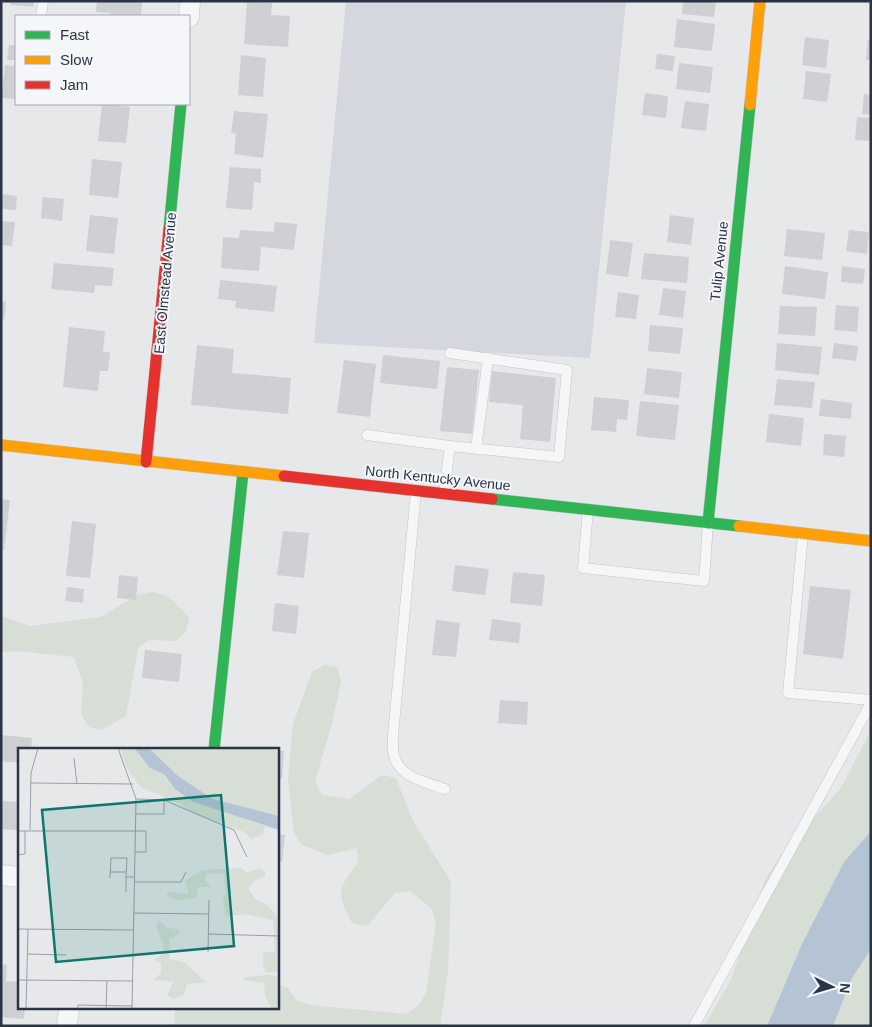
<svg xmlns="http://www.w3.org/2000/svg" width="872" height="1027" font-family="Helvetica,sans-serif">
<rect width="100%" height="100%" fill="#e6e8ea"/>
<!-- built -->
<path fill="#d4d7dd" d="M346 1H626L590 358 314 343Z"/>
<!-- green -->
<path fill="#d6ded6" d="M153 592 168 596 189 617 186 631 176 641 149 640 138 648 126 716 102 730 89 727 81 714 83 684 74 657 17 651 1 652V616L30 626 101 617 139 594Z
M324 665 337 667 341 681 332 724 315 781 322 795 349 799 382 775 396 778 412 819 451 882 448 972 440 1026H174L175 1008H278V985L288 988 296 1000 310 1005 406 1014 418 1006 426 993 436 923 432 909 410 891 395 893 367 926 352 923C336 890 337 892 358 862L357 848 328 855 302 845 294 833 288 779 293 724 312 672Z
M871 730V831L844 862 802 944 767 1026H704L731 980 765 880 781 855 841 788Z
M871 949V1026H833L852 978Z"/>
<!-- water -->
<path fill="#b4c4d5" d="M871 831V949L852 978 833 1026H767L802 944 844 862Z"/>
<!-- building -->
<path fill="#ced0d3" d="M11 1H34L33 7 11 5Z
M97 1H142L141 16H111V13L96 12Z
M683 1H716L714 17 682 14Z
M247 2 272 3 271 15 290 16 288 47 244 44Z
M677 19 715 24 712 51 674 47Z
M805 37 829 40 826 68 802 65Z
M868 40H871V60H866Z
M9 45H16V60H7Z
M657 54 675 56 673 71 655 69Z
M241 55 266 58 263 97 238 95Z
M679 63 713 67 710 93 676 89Z
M5 65 16 66V99L1 98Z
M806 71 831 74 827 102 803 99Z
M645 93 668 96 666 118 642 115Z
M864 94 871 95V115L862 114Z
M685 101 709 104 706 131 681 128Z
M102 104 130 107 126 143 98 141Z
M234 111 268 114 263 158 234 154 236 134 231 133Z
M857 117 871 118V141L855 140Z
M92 159 122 162 118 198 89 195Z
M230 167 261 169V183L254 182 252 210 226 208Z
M1 194 17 196 16 210 1 209Z
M43 197 64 199 62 221 41 218Z
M90 215 118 218 114 254 86 251Z
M670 215 694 218 691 245 667 242Z
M1 221 15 222 12 246 1 245Z
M275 222 297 224 294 250 261 247 259 271 221 268 223 237 239 238 240 230 274 232Z
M787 229 825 233 822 260 784 256Z
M849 230 869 232 867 254 846 251Z
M610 240 633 243 628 277 606 274Z
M644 253 689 257 687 283 641 279Z
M54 263 114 268 112 286 95 285 94 293 51 289Z
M785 266 828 272 825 299 782 294Z
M842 266 865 269 863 284 841 282Z
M220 280 277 286 274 312 235 308 236 301 218 299Z
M663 288 686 291 683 318 659 315Z
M618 292 639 295 636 319 615 317Z
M1 301 6 302 4 320H1Z
M836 305 859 307 857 332 834 330Z
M780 306 817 307 815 336 778 334Z
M650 325 683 328 680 354 648 351Z
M69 327 105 331 103 352H110L108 371H100L98 391 63 387Z
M777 343 822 347 819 375 775 370Z
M834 343 858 346 856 361 832 358Z
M197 345 234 349 232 373 291 378 288 414 191 405Z
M383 355 440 361 437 389 380 383Z
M344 360 376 364 370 417 337 413Z
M447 367 479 370 472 434 440 431Z
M647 368 682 372 679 398 644 394Z
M492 371 556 378 550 442 520 439 523 405 489 402Z
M777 379 815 382 812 408 774 405Z
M594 397 629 400 627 420 617 419 616 432 591 430Z
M821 399 852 403 851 419 819 416Z
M640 401 679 405 675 440 636 436Z
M769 414 804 418 801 446 766 442Z
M824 434 846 436 844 457 823 455Z
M1 499 10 500 4 550H1Z
M72 521 96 524 90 578 66 576Z
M283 531 309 533 304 578 277 575Z
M455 565 489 569 485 595 452 591Z
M513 572 545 575 542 606 510 603Z
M119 575 138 577 136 600 117 598Z
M810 586 851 590 843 659 803 654Z
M67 587 84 589 83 603 65 601Z
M275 603 299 606 296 634 272 631Z
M492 619 521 623 519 643 489 640Z
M436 620 460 623 456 657 432 655Z
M145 650 182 654 179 682 142 678Z
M500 700 528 702 527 725 498 723Z
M1 735 32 738 31 750H19V763L1 761Z
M278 750 284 751 282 779 278 778Z
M1 801 19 802 17 830 1 829Z
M278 834 285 835 282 862 278 861Z
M1 964 7 965 6 981 19 982V1008H25L24 1019 1 1017Z"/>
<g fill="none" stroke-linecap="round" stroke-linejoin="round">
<defs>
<path id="lane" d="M41 16 43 1
M367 435 450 446 444 493
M450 446 559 457 567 370 450 353
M476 449 488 358
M416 492 393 735C393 742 392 752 395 759 402 778 428 783 445 789
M588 510 583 568 704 581 708 524
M803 534 788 693 871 700
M694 1026 871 703"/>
<path id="street" d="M189 17 190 1
M1 875 19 877
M67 1026 69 1008"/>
<path id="fast" d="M169 229 181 104
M492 499 739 526
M708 523 750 105
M214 750 243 472"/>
<path id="slow" d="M750 105 760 1
M1 445 284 476
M739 526 871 541"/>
<path id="jam" d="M146 462 169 229
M284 476 492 499"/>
</defs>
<!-- lane casing -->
<use href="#lane" stroke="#c4c6c8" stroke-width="11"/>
<!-- street casing -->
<use href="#street" stroke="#c4c6c8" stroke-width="21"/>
<!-- fast casing -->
<use href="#fast" stroke="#c4c6c8" stroke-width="12"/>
<!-- slow casing -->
<use href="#slow" stroke="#c4c6c8" stroke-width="12"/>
<!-- jam casing -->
<use href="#jam" stroke="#c4c6c8" stroke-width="12"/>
<!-- lane -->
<use href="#lane" stroke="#f5f6f7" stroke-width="10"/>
<!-- street -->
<use href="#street" stroke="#f5f6f7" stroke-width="20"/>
<!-- fast -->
<use href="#fast" stroke="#30b455" stroke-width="11"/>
<!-- slow -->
<use href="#slow" stroke="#ff9f0a" stroke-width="11"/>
<!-- jam -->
<use href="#jam" stroke="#e5322d" stroke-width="11"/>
</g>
<g text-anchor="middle" stroke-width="4" stroke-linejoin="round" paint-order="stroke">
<!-- street labels -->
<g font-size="14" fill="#2b3445" stroke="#f4f6f9">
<text transform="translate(719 261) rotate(-84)" y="5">Tulip Avenue</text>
<text transform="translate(165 283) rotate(-85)" y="5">East Olmstead Avenue</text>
<text transform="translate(438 478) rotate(6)" y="5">North Kentucky Avenue</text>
</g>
</g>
<!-- overview -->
<g transform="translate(18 748)">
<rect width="261" height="261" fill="#e6e8ea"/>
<path d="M102 0H116L125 13 146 26 157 41 175 54 247 78 245 86 234 91 226 84 175 65 162 56 122 39 109 20ZM131 0H248L261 3V68L195 51 160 28ZM223 120 229 125 241 120 247 123V128L236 133 230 140 237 151 249 157 261 170V224H248L245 217V205L257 203 255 172 227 166 208 168 205 151 208 145 206 126 189 125 187 132 193 139H180L178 150 159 152 148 148 151 144 171 146 167 133 184 122ZM142 172 148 180 160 181 163 185 151 191 152 211 166 214 188 234 169 236 166 247 155 251 149 247 156 233 136 232 143 225V215L136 212 144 206 146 199 138 178ZM248 227 261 228 259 261H254L247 249 246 235 225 232 228 229Z" fill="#d6ded6"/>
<path d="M116 0H131L160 28 195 51 261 68V82L175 54 157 41 146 26 132 20Z" fill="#b4c4d5"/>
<path fill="none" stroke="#9ba0a8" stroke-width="1" d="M100 0 118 51 114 261M56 10 59 36M13 35 115 36M146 52 216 82 229 109M118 66H146V52L118 51M12 82 13 25 20 0M0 83H128V104H117M0 107 7 106V83M92 124H108M92 130 93 110H109L108 129M117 134H163L168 124M108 144V129H117M116 165 191 166M0 181 116 182M190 186 261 188M190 204 191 152M10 206 48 207M0 232 114 233M8 261 10 181M60 261V257L114 258M88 261 89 233"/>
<path fill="#0f766e" fill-opacity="0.15" stroke="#0f766e" stroke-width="2.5" d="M203 47 216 198 38 214 24 62Z"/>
<rect width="261" height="261" fill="none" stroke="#2b3445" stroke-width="2.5"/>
</g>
<!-- border -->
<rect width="872" height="1027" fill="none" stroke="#2b3445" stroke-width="5"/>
<!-- legend -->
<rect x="15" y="15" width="175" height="90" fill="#f4f6f9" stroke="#a4a8b1"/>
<rect x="25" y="31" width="25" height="8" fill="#30b455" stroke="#a4a8b1"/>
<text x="60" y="40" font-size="15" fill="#2b3445">Fast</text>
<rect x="25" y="56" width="25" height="8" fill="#ff9f0a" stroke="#a4a8b1"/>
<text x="60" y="65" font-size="15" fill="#2b3445">Slow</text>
<rect x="25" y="81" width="25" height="8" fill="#e5322d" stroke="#a4a8b1"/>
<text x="60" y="90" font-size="15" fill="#2b3445">Jam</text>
<!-- north arrow -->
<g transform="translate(832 987) rotate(95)" stroke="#f4f6f9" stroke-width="4" paint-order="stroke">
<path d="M0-4L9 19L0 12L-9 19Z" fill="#2b3445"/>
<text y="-8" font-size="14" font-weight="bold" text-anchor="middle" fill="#2b3445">N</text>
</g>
</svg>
